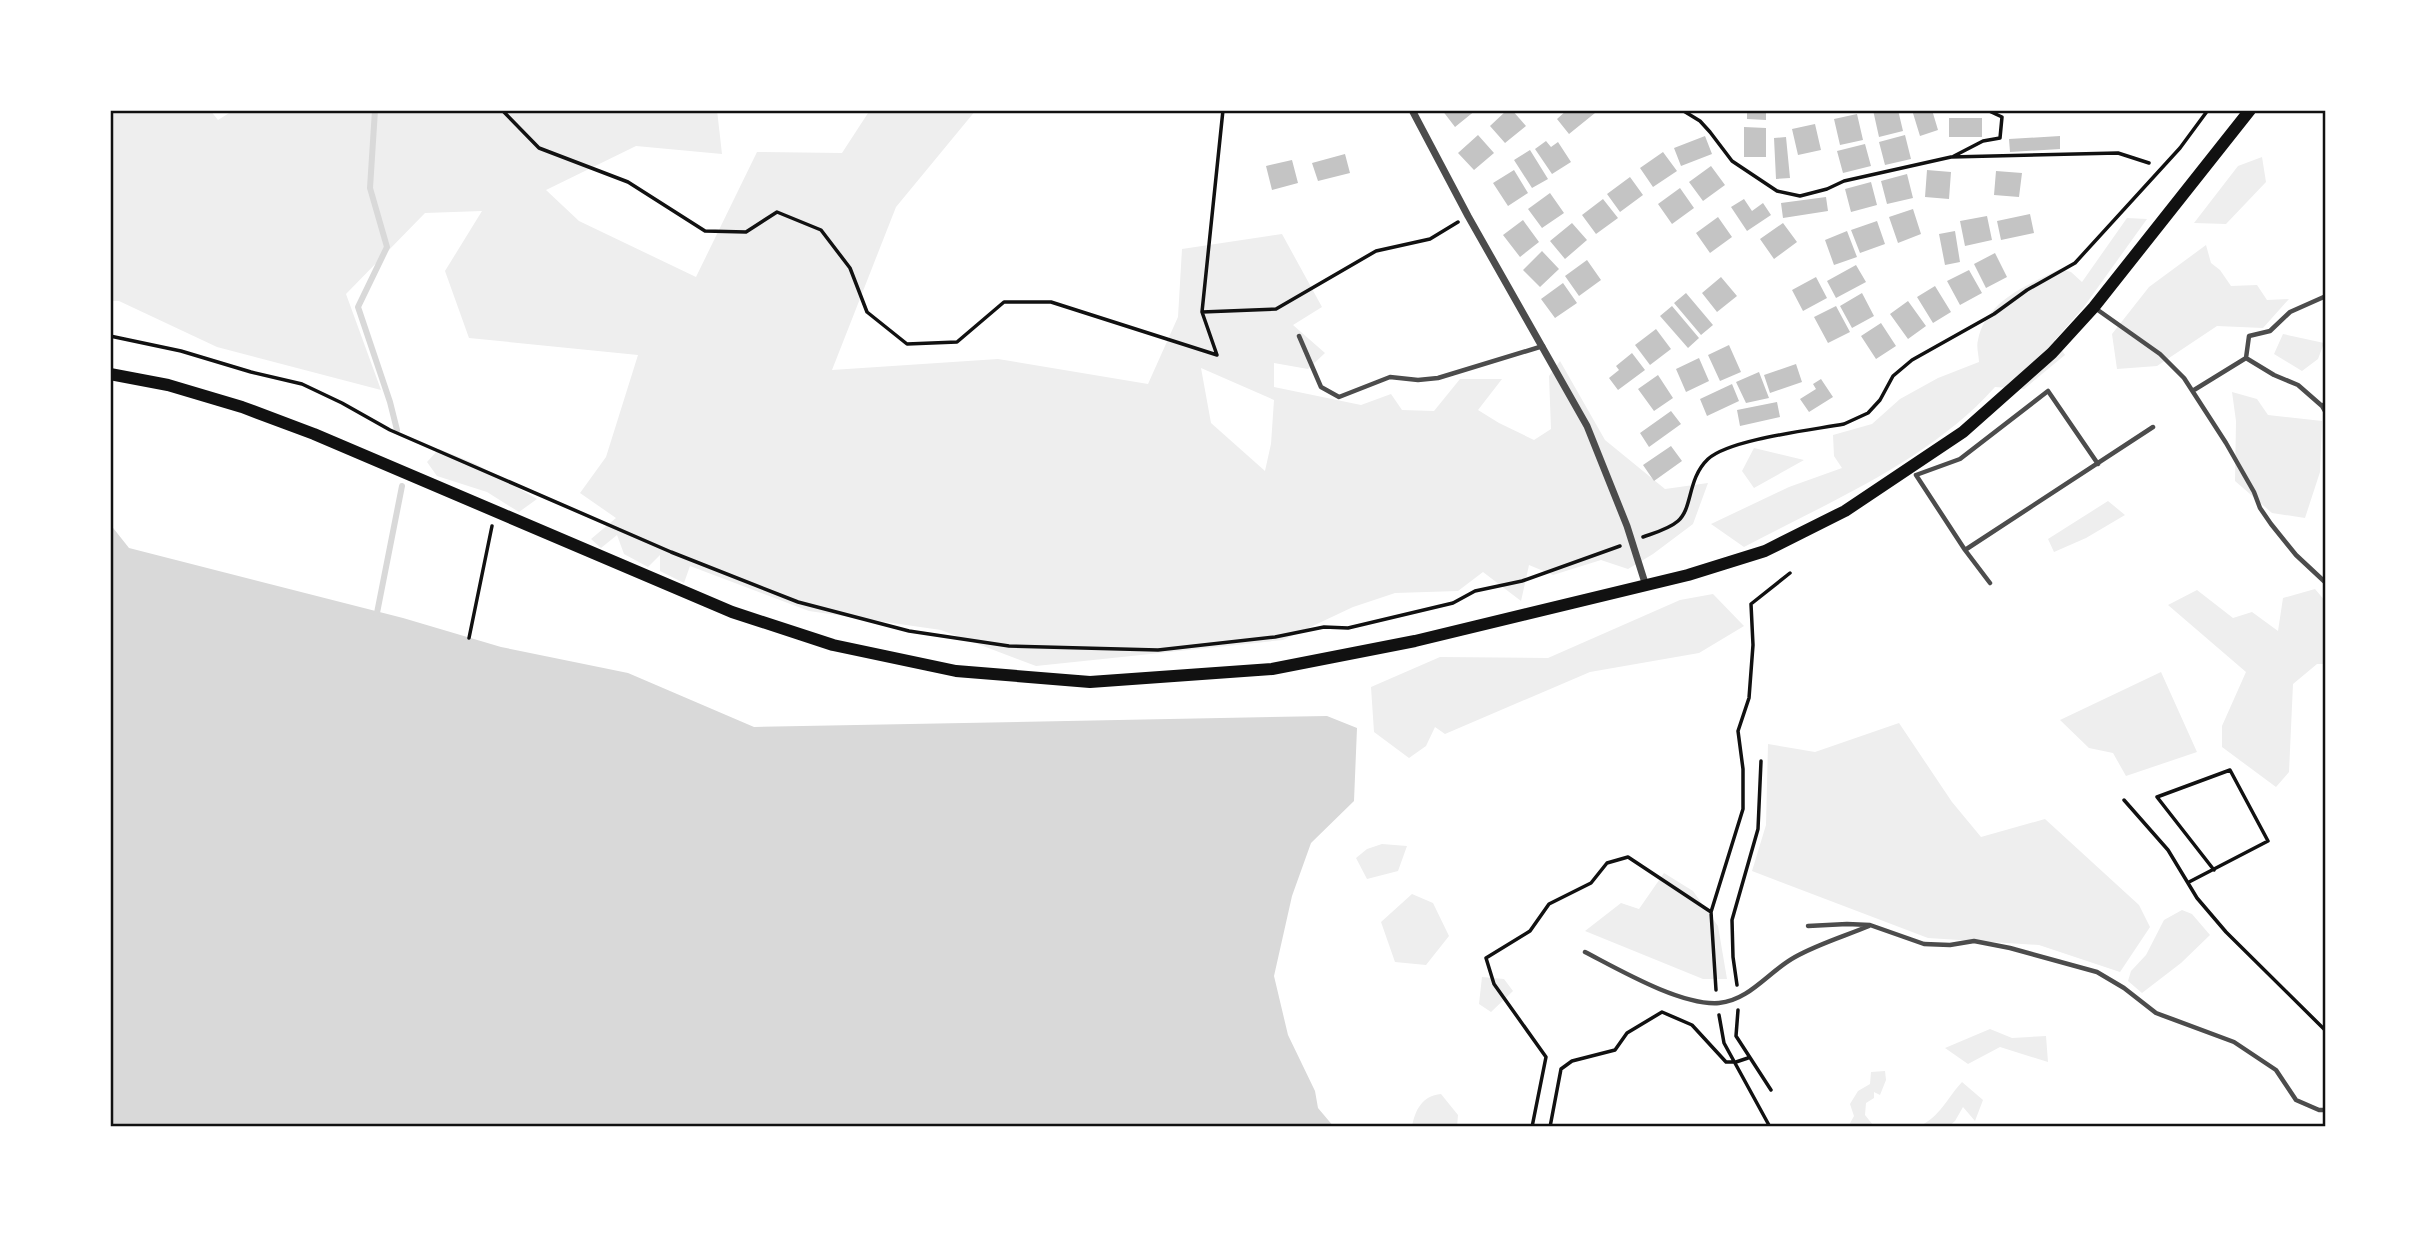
<svg xmlns="http://www.w3.org/2000/svg" width="2436" height="1237" font-family="'Work Sans',sans-serif">
<rect width="100%" height="100%" fill="#fff"/>
<!-- green -->
<path fill="#eee" fill-rule="evenodd" d="M110 110H210L218 120 234 110H717L722 154 636 146 546 190 579 221 696 277 757 152 842 153 870 110H976L896 207 832 370 998 359 1148 384 1178 317 1182 249 1282 234 1322 307 1293 325 1325 353 1308 369 1274 363V387L1361 405 1391 394 1402 410 1434 411 1460 379H1502L1478 410 1499 423 1534 440 1551 429 1549 376 1560 361 1605 440 1665 489 1708 483 1693 524 1653 554 1628 569 1601 560 1553 575 1529 565 1521 601 1483 572 1458 591 1395 593 1353 607 1283 640 1036 666 941 630 809 611 690 566 684 583 660 571V555L648 567 624 554 617 535 601 548 591 539 616 518 580 493 606 457 638 355 469 338 445 271 482 211 425 213 346 294 381 390 217 347 119 301H110ZM1201 368 1274 400 1271 444 1265 471 1211 423Z
M2262 157 2266 182 2226 224 2194 223 2238 166Z
M2127 218 2147 219 2083 308 2055 340 2065 355 2024 389 1995 387C1930 460 1829 502 1744 547L1711 524 1789 487 1842 468 1834 456 1833 435 1872 424 1900 399 1938 378 1979 362C1979 356 1976 346 1978 340 1986 300 2028 285 2060 269L2071 272 2082 282Z
M2206 245 2211 263 2220 270 2231 286 2257 285 2267 300 2289 299 2263 328 2217 326 2157 366 2117 369 2112 334 2149 287Z
M2283 334 2324 343 2318 359 2302 371 2274 354Z
M2232 392 2257 399 2268 415 2322 421 2320 472 2305 518 2272 513 2235 481 2236 421Z
M1754 448 1804 460 1754 488 1742 471Z
M439 449 476 464 537 499 519 512 487 492 437 476 427 462Z
M2108 501 2125 515 2086 538 2054 552 2048 539Z
M2315 589 2326 602V664H2317L2293 684 2289 772 2276 787 2222 747V726L2246 672 2168 605 2197 590 2233 618 2252 612 2278 631 2283 598Z
M1713 594 1744 626 1699 653 1590 672 1445 734 1435 727 1426 746 1409 758 1374 732 1371 687 1440 657 1548 658 1680 600Z
M2161 672 2197 752 2126 776 2113 753 2089 748 2060 720Z
M1899 723 1952 802 1981 837 2045 819 2139 905 2150 927 2120 972 2039 945 1928 938 1752 871 1766 825 1768 744 1815 752Z
M1382 844 1407 846 1398 871 1367 879 1356 858 1367 849Z
M1664 873 1693 891 1718 926 1727 979H1703L1585 931 1621 903 1639 909Z
M1412 894 1433 903 1449 936 1426 965 1395 962 1381 922Z
M2182 910 2192 914 2210 935 2181 963 2142 993 2128 981 2131 971 2146 955 2164 920Z
M1482 977 1504 979 1513 991 1491 1012 1479 1004Z
M1990 1029 2012 1038 2046 1036 2048 1062 2000 1047 1968 1064 1945 1048Z
M1885 1071 1886 1080 1880 1095 1874 1092V1098L1866 1103 1865 1115 1873 1125 1848 1127 1854 1116 1850 1104 1858 1091 1870 1084 1871 1072Z
M1962 1082 1983 1100 1975 1121 1963 1107 1955 1121 1948 1127H1919C1942 1114 1945 1101 1962 1082Z
M1441 1094 1458 1115 1457 1127H1412C1415 1110 1422 1096 1441 1094Z"/>
<!-- water -->
<path fill="#d9d9d9" d="M110 524 129 548 403 618 501 647 628 673 754 727 1327 716 1357 728 1354 801 1311 843 1292 896 1274 976 1288 1035 1315 1091 1318 1108 1334 1127H110Z"/>
<g fill="none" stroke-linecap="round" stroke-linejoin="round">
<!-- stream -->
<path stroke="#d9d9d9" stroke-width="6" d="M375 110 370 188 387 247 358 307 390 402 397 430
M376 618 402 486"/>
</g>
<!-- building -->
<path fill="#c4c4c4" d="M1442 110H1476L1455 127Z
M1507 110H1512L1526 126 1505 143 1490 126Z
M1567 110H1593L1595 113 1569 134 1557 119Z
M1747 110H1766V120L1747 119Z
M1873 110H1898L1903 131 1879 137Z
M1912 110H1932L1938 130 1920 136Z
M1857 114 1863 140 1840 145 1834 119Z
M1949 118H1982V137H1949Z
M1815 124 1821 150 1798 155 1792 129Z
M1744 127 1766 128V157H1744Z
M1478 135 1494 153 1474 170 1458 153Z
M1905 135 1911 159 1885 165 1879 142Z
M1705 136 1712 154 1681 166 1674 148Z
M2060 136V149L2010 152 2009 139Z
M1786 137 1790 178 1776 179 1774 138Z
M1546 141 1551 147 1558 142 1571 162 1552 174 1535 149Z
M1865 144 1871 166 1843 173 1837 151Z
M1530 150 1548 179 1532 188 1514 160Z
M1663 152 1677 171 1653 187 1640 168Z
M1345 154 1350 173 1318 181 1312 163Z
M1292 160 1298 183 1272 190 1266 166Z
M1711 166 1725 185 1703 201 1689 182Z
M1514 170 1528 193 1508 206 1493 183Z
M1927 170 1951 172 1949 199 1925 197Z
M1996 171 2022 173 2019 197 1994 195Z
M1907 174 1913 198 1887 204 1881 181Z
M1630 177 1643 195 1620 212 1607 194Z
M1871 182 1877 205 1851 212 1845 189Z
M1680 188 1694 208 1672 224 1658 204Z
M1550 193 1564 213 1542 228 1528 209Z
M1826 197 1828 211 1783 218 1781 203Z
M1603 199 1618 218 1596 234 1582 215Z
M1744 199 1752 211 1763 203 1771 215 1747 231 1731 207Z
M1913 209 1921 234 1898 243 1889 217Z
M2030 214 2034 233 2001 240 1997 221Z
M1987 216 1992 240 1965 246 1960 221Z
M1718 217 1732 237 1710 253 1696 233Z
M1523 220 1539 242 1520 257 1503 235Z
M1877 221 1885 244 1860 253 1851 230Z
M1572 223 1587 240 1565 259 1550 241Z
M1783 223 1797 242 1774 259 1760 239Z
M1847 231 1857 257 1834 265 1825 240Z
M1955 231 1960 262 1945 265 1939 234Z
M1542 251 1559 269 1540 287 1523 270Z
M1995 253 2007 277 1986 288 1974 264Z
M1587 260 1601 280 1579 296 1565 276Z
M1856 265 1866 282 1836 298 1827 281Z
M1969 270 1982 293 1960 305 1947 281Z
M1721 277 1737 296 1717 312 1702 293Z
M1816 277 1827 298 1803 311 1792 290Z
M1563 283 1577 303 1555 318 1541 299Z
M1935 286 1951 312 1933 323 1917 297Z
M1686 293 1713 325 1701 335 1674 303Z
M1862 293 1874 316 1852 328 1840 306Z
M1908 301 1926 326 1908 339 1890 314Z
M1672 306 1699 338 1688 348 1660 316Z
M1836 306 1850 332 1828 343 1814 317Z
M1881 323 1896 346 1876 359 1861 336Z
M1656 329 1671 349 1650 365 1635 345Z
M1729 345 1741 372 1720 381 1708 355Z
M1632 353 1645 370 1618 390 1609 378 1619 370 1616 366Z
M1699 358 1709 381 1686 392 1676 369Z
M1796 364 1802 382 1770 393 1764 375Z
M1759 372 1769 398 1746 403 1736 382Z
M1658 375 1673 398 1654 411 1638 389Z
M1821 379 1833 397 1809 412 1800 399 1816 389 1813 384Z
M1732 384 1739 401 1707 416 1700 399Z
M1777 402 1780 417 1740 426 1737 410Z
M1671 411 1681 424 1649 447 1640 433Z
M1671 446 1682 461 1654 481 1643 465Z"/>
<g fill="none" stroke-linecap="round" stroke-linejoin="round">
<!-- path -->
<path stroke="#111" stroke-width="3.5" d="M502 110 539 148 628 182 705 231 746 232 777 212 821 230 850 268 867 312 907 344 957 342 1004 302H1051L1217 355 1202 312 1223 110
M1682 110 1700 121 1710 132 1732 161 1777 191 1800 196 1827 189 1844 181 1951 157 2118 153 2149 163
M1954 156 1983 141 2000 138 2002 117 1987 110
M1202 312 1276 309 1376 251 1430 239 1458 222
M110 336 181 351 251 372 302 384 342 403 390 430 671 552 798 602 909 631 1009 646 1158 650 1275 637 1324 627 1348 628 1453 603 1475 591 1522 581 1620 546
M1643 537C1654 533 1669 529 1678 521 1693 508 1687 479 1708 459 1730 439 1812 430 1844 424L1868 413 1880 400 1893 376 1912 360 1994 314 2027 290 2075 263 2180 148 2208 110
M469 638 492 526
M2124 800 2168 850 2197 898 2226 932 2326 1031
M2189 882 2268 841 2230 770 2157 797 2214 870
M1737 985 1733 957 1732 920 1758 829 1761 761
M1716 990 1711 912 1743 809V769L1738 731 1749 698 1753 645 1751 604 1790 573
M1738 1010 1736 1036 1771 1090
M1719 1015 1724 1043 1770 1127
M1532 1127 1546 1057 1494 984 1486 958 1530 931 1549 904 1591 883 1607 863 1628 857 1711 912
M1550 1127 1561 1069 1572 1061 1615 1050 1627 1033 1662 1012 1692 1025 1726 1062H1736L1748 1058"/>
<!-- service -->
<path stroke="#4c4c4c" stroke-width="4.5" d="M2095 308 2160 354 2184 378 2226 443 2254 492 2260 508 2271 524 2296 555 2326 583
M1299 336 1321 387 1339 397 1390 377 1418 380 1438 378 1543 346
M2246 358 2274 375 2298 385 2322 406 2326 403
M2194 390 2246 358 2249 336 2270 331 2290 312 2326 296
M2322 406 2326 413
M1916 475 1960 459 2048 391 2098 464
M1916 475 1965 550 1990 583
M1965 550 2153 427
M1808 926 1847 924 1870 925 1924 944 1950 945 1974 941 2010 948 2097 972 2124 988 2156 1013 2234 1042 2276 1070 2296 1100 2319 1110H2326
M1585 952C1618 969 1681 1006 1719 1003 1750 1000 1769 971 1795 957 1818 944 1845 936 1869 926"/>
<!-- minor -->
<path stroke="#4c4c4c" stroke-width="7" d="M1412 110 1468 216 1587 426 1627 526 1646 586"/>
<!-- secondary -->
<path stroke="#111" stroke-width="12" d="M110 374 168 385 242 407 314 434 732 612 833 645 956 671 1090 682 1272 669 1415 641 1688 575 1765 551 1845 511 1963 432 2052 353 2094 307 2250 110"/>
</g>
<!-- border -->
<rect width="2436" height="1237" fill="none" stroke="#ffffff" stroke-width="224"/>
<rect x="112" y="112" width="2212" height="1013" fill="none" stroke="#111" stroke-width="2.5"/>
</svg>
